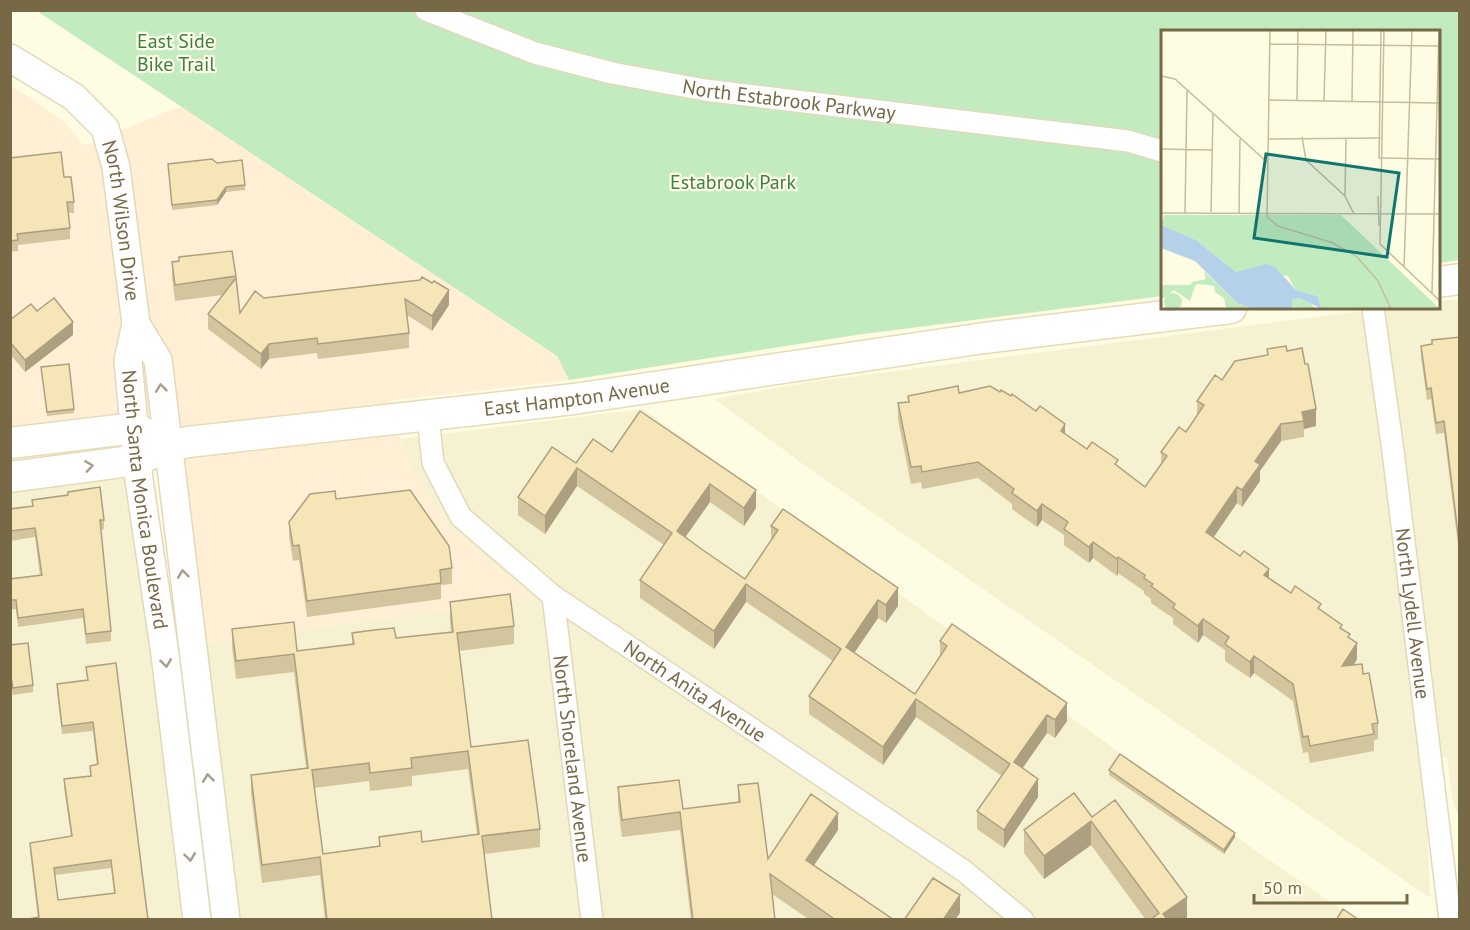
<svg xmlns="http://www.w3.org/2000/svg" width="1470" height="930" font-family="'PT Sans',sans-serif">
<rect width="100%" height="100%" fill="#fefce2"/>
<!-- residential -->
<path fill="#f6f1d0" d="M1459 299 1460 822 1452 797 1447 758 1419 760 1428 845 1430 898 811 470 715 399 810 382 1386 308H1438L1439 301Z
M643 409 1256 851 1356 919H238L204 643 532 599 448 524 424 490 405 454 401 439Z
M102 475 128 477 131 482 183 919H11L10 487Z"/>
<!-- commercial -->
<path fill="#fff0d5" d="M11 85 65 122 84 146 181 106 557 356 569 380 390 401 405 454 424 490 448 524 533 599 204 643 179 412 11 437Z"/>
<!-- park -->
<path fill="#c2ecbf" d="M37 11H1459V260L1439 263 1438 32H1162V296L856 335 569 380 557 356Z"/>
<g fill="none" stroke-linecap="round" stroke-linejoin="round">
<defs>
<g id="minor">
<path id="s1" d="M426 10 535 53 612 73 705 90 1128 141 1162 151"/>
<path id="s2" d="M1373 308 1393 451 1450 920"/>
<path id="s3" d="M428 416 433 463 461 517 553 596 964 871 1023 920"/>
<path id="s4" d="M553 596 592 920"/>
</g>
<g id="tertiary">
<path id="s5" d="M10 58 74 97 105 128 116 167 136 324 128 360 139 480 165 654 197 920"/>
<path d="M136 324 158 360 226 920"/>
</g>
<g id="secondary">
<path d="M1438 282 1460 279"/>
<path d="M10 443 135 428 168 446"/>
<path id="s6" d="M10 477 138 460 168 446 188 442 574 399 984 338 1231 308"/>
</g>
</defs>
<!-- minor casing -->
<use href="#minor" stroke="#e1d9ba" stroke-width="24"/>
<!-- tertiary casing -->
<use href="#tertiary" stroke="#e1d9ba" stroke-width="30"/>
<!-- secondary casing -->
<use href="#secondary" stroke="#e5dcb7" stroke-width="33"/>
<!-- minor -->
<use href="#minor" stroke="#fff" stroke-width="21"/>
<!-- tertiary -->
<use href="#tertiary" stroke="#fff" stroke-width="27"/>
<!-- secondary -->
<use href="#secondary" stroke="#fff" stroke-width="30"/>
</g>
<!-- wall -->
<path fill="#d3c59d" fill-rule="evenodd" d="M10 158 64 177 74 202V213H69L70 228V239L18 245V251L10 252Z
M217 163 245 185V190L226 192 217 205 172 210 168 164Z
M179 261 236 276 240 313 264 298 420 280 449 305 432 331 407 315 409 333V348L318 359 317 353 269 359 261 369 208 329V314L223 295 175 301 172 278V262Z
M37 311 73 335 25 372 10 354V320Z
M1460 337V561L1444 433 1436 434 1431 399 1427 400 1421 357V346L1432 344V340Z
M1267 349 1287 351 1316 426 1304 429V437L1281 441 1260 471V481L1242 507 1237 503 1214 537 1269 578 1321 611 1342 629 1350 638 1357 659 1354 665 1363 674 1378 723V739L1374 740V751L1310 763 1308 752 1303 753 1293 701 1254 673 1250 678 1225 661V650L1203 635 1198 643 1173 624V618L1151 603V599L1144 594V591L1118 573 1117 576 1093 558 1089 563 1064 545V535L1042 520 1037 527 1012 509V504L978 478 922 489 921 482 911 484 898 420V403L908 402V396L959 393 1065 434 1087 449 1118 466 1145 487 1161 464V452L1186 432 1197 416V401L1222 380 1267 355Z
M41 367 74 409V413L47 416Z
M640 411 756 508 744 526 710 502 685 537 700 548 745 579 771 541V526L898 606 886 623 878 618 854 653 915 694 940 657V641L1067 721 1055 738 1047 733 1023 768 1038 797 1004 848 977 829V811L1002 776 916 717 883 765 809 714V696L833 661 746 602 714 649 640 598V580L664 545 577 486 545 534 518 515V497L576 463 612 452Z
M68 492 104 520V529L101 530 111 631V641L86 644 83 618 18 627 16 609 10 610V579L40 576 35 537 10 541V509L32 506V500L68 495Z
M336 499 452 568V584L441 585V599L307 617 299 560 293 561 289 537V522Z
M450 602 514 626V644L459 651 471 747 540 829V847L484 854 492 920H325L320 875 262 883 251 793V775L306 768 294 672 236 679 232 647V629L297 651 352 644V633L396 638 451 632 450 620ZM468 769 477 834 422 842 379 837V847L323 854 314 788 369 781 370 791 412 786V776Z
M10 645 33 685V692L13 695 10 679Z
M86 667 148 920 38 918 30 851V843L71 836 64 787V779L90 776V766L97 765 93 731 62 734 57 692V684L87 680ZM111 868 114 893 58 900 55 875Z
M1109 770 1235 837 1224 854 1109 775Z
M738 785 768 859 838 830 814 865 894 920H810L772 894 775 920H691L680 830 622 837 618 805V787L683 809 738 802Z
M1092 817 1187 920H1146L1091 845 1044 879 1024 853V830Z"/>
<!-- shaded-wall -->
<path fill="#aca080" d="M226 187V192L217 205V200Z
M449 290V305L432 331V316Z
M73 322V335L25 372V360Z
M269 344V359L261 369V354Z
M1316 409V426L1304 429 1302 412Z
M1065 424V440L1061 431Z
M1281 424V441L1260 471V481L1242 507V490L1255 461Z
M577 468V486L545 534V516Z
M710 484V502L677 549V531Z
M1237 487V503L1206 548V532Z
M756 490V508L744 526V508Z
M1042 504V520L1037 527V511Z
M1093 542V558L1089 563V547Z
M1118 557V573L1117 576V559Z
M1269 569V585L1264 575Z
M746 584V602L714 649V631Z
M898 588V606L886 623V605Z
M878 600V618L846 665V647Z
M1203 619V635L1198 643V626Z
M1357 643V659L1342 683V666Z
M1254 656V673L1250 678V662Z
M916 699V717L883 765V747Z
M1067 703V721L1055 738V720Z
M1047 715V733L1014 780V762Z
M1038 779V797L1004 848V830Z
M838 813V830L806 877V860Z
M1091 821V845L1044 879V856Z
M1235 833V837L1224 854V850Z
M960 895V913L955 920H943Z
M1187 897V920H1163V914Z"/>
<!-- building -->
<path fill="#f5e5b7" stroke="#aca080" stroke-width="1.5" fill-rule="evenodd" d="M61 152 64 177H71L74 202H67L70 228 17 234 18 240 10 241V158Z
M212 159 217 163 242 160 245 185 226 187 217 200 172 205 168 164Z
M232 251 236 276 175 285 172 262 179 261V257Z
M422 277 432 283 434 281 449 290 432 316 405 299 409 333 318 344 317 338 269 344 261 354 208 314 236 278 240 313 255 291 264 298 420 280Z
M54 298 73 322 25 360 10 342V320L31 304 37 311Z
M1460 337V550L1444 421 1436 423 1431 388 1427 389 1421 346 1432 344V340Z
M1286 346 1287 351 1302 348 1305 364H1308L1316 409 1302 412 1304 421 1281 424 1255 461 1260 465 1242 490 1237 487 1206 532 1240 556 1244 551 1269 569 1264 575 1291 593 1295 586 1321 604 1318 608 1342 625 1340 628 1350 634 1348 637 1357 643 1342 666 1362 664 1363 674 1369 673 1378 723 1372 724 1374 734 1310 746 1308 736 1303 737 1293 684 1254 656 1250 662 1225 644 1229 637 1203 619 1198 626 1173 608 1175 604 1151 586 1153 584 1144 578 1145 575 1118 557 1117 559 1093 542 1089 547 1064 529 1068 522 1042 504 1037 511 1012 493 1014 489 978 462 922 472 921 466 911 467 898 403 909 402 908 396 958 386 959 393 990 386 1000 392 1001 390 1011 396 1012 394 1036 411 1040 406 1065 424 1061 431 1087 449 1092 442 1118 460 1115 464 1145 487 1167 456 1161 452 1179 427 1186 432 1204 405 1197 401 1215 375 1222 380 1235 361 1268 355 1267 349Z
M69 364 74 409 47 412 41 367Z
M640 411 756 490 744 508 710 484 677 531 700 548 745 579 778 530 771 526 783 509 898 588 886 605 878 600 846 647 915 694 947 646 940 641 952 624 1067 703 1055 720 1047 715 1014 762 1038 779 1004 830 977 811 1010 764 916 699 883 747 809 696 841 649 746 584 714 631 640 580 672 533 577 468 545 516 518 497 552 447 576 463 593 439 612 452Z
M100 487 104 520H100L111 631 86 634 83 609 18 618 16 600H10V579L42 575 35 528 10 531V509L33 506 32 500 68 495V492Z
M410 490 449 546 452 568 440 570 441 583 307 601 299 545 293 546 289 522 310 494 335 491 336 499Z
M510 594 514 626 457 633 471 747 528 740 536 798 540 829 482 836 492 920H327L320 857 262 865 256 817 251 775 308 768 294 654 236 661 232 629 294 622 297 651 354 644 352 633 374 630 394 628 396 638 453 632 450 602ZM468 751 479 834 422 842 421 831 379 837 380 846 323 854 312 770 369 763 370 773 412 768 411 758Z
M28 643 33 685 13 688 10 672V645Z
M116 663 148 920H23L39 917 30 843 72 836 64 779 91 776 90 766 98 764 93 722 62 726 57 684 88 680 86 667ZM111 860 115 893 58 900 54 868Z
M1120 754 1235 833 1224 850 1109 770Z
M679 780 683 809 740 802 738 785 758 783 768 859 811 794 838 813 806 860 894 920H836L770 874 775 920H693L680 812 622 820 618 787Z
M1074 793 1092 817 1115 800 1187 897 1163 914 1168 920H1150L1159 913 1091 821 1044 856 1024 830Z
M933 878 960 895 943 920H904Z
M1343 909 1359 920H1336Z"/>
<!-- one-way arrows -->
<defs><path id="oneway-chevron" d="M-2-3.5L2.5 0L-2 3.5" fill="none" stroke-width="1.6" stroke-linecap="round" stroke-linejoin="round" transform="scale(1.5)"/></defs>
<g stroke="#a79d87">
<use href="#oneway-chevron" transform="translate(161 388) rotate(-97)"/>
<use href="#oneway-chevron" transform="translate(89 466) rotate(-8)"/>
<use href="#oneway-chevron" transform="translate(183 574) rotate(-97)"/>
<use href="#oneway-chevron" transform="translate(166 663) rotate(83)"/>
<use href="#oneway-chevron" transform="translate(208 778) rotate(-97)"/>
<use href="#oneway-chevron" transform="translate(190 857) rotate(83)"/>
</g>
<g text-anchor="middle" stroke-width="4.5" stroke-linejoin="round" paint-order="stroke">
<!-- park labels -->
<g font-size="20" fill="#3d7f40" stroke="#fffeea">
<text x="176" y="48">East Side<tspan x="176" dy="23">Bike Trail</tspan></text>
<text x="733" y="189">Estabrook Park</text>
</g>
<!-- street labels -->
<g font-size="20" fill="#776846" stroke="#fffeea">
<text dy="7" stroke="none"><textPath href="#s1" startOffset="376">North Estabrook Parkway</textPath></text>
<text dy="7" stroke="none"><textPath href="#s5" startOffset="213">North Wilson Drive</textPath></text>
<text dy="7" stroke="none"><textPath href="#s6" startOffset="574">East Hampton Avenue</textPath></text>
<text dy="7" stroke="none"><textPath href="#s5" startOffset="495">North Santa Monica Boulevard</textPath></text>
<text dy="7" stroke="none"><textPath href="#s2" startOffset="308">North Lydell Avenue</textPath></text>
<text dy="7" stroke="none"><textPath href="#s3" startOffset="400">North Anita Avenue</textPath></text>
<text dy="7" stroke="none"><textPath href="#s4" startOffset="164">North Shoreland Avenue</textPath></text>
</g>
</g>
<!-- overview -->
<g transform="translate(1161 30)">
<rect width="279" height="279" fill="#fefce2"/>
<path d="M51 248 49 255 35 254 29 271 13 260 0 270V255H30L31 252ZM3 272a9 9 0 1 1 18 0a9 9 0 1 1-18 0Z" fill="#c2ecbf"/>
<path d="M43 241 76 273 93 279H65L63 268 54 262 53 256 46 255ZM138 268 150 274 154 279 129 277 131 270Z" fill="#c2ecbf"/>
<path d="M3 185H180L279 279H161L156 266 135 260 127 246 75 242 35 210 0 195Z" fill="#c2ecbf"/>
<path d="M0 195 35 210 75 242 105 234 114 237 135 260 156 266 161 279 138 268 131 270V279H93L76 273 34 231 0 218Z" fill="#b5d0e9"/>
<path fill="none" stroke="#c4bd9f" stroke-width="1.5" d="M109 0 106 187 117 196 172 213 195 226 217 251 230 279M223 0 219 214 279 271M109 14 278 16M0 46 14 49 106 132M108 70 278 73M136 70 137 0M163 71 165 0M191 71 192 0M141 107 145 130 184 166 193 184M107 109 220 108M0 119 51 120M219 128 279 129M218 129 220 0M184 165 185 108M217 166 218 196M50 182 52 84M0 183 279 184M24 183 26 61M78 183 79 109M243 237 251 0M271 263 278 0"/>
<path fill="#0f766e" fill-opacity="0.15" stroke="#0f766e" stroke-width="3" d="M105 124 238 143 226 227 93 208Z"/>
<rect width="279" height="279" fill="none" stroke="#776846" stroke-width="3"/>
</g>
<!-- border -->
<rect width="1470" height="930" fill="none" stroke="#776846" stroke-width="24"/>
<!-- scale -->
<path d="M1254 894v9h153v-9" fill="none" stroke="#776846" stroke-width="3"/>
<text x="1263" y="894" font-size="18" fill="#776846" stroke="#fffeea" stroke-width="4.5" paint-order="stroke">50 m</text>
</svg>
